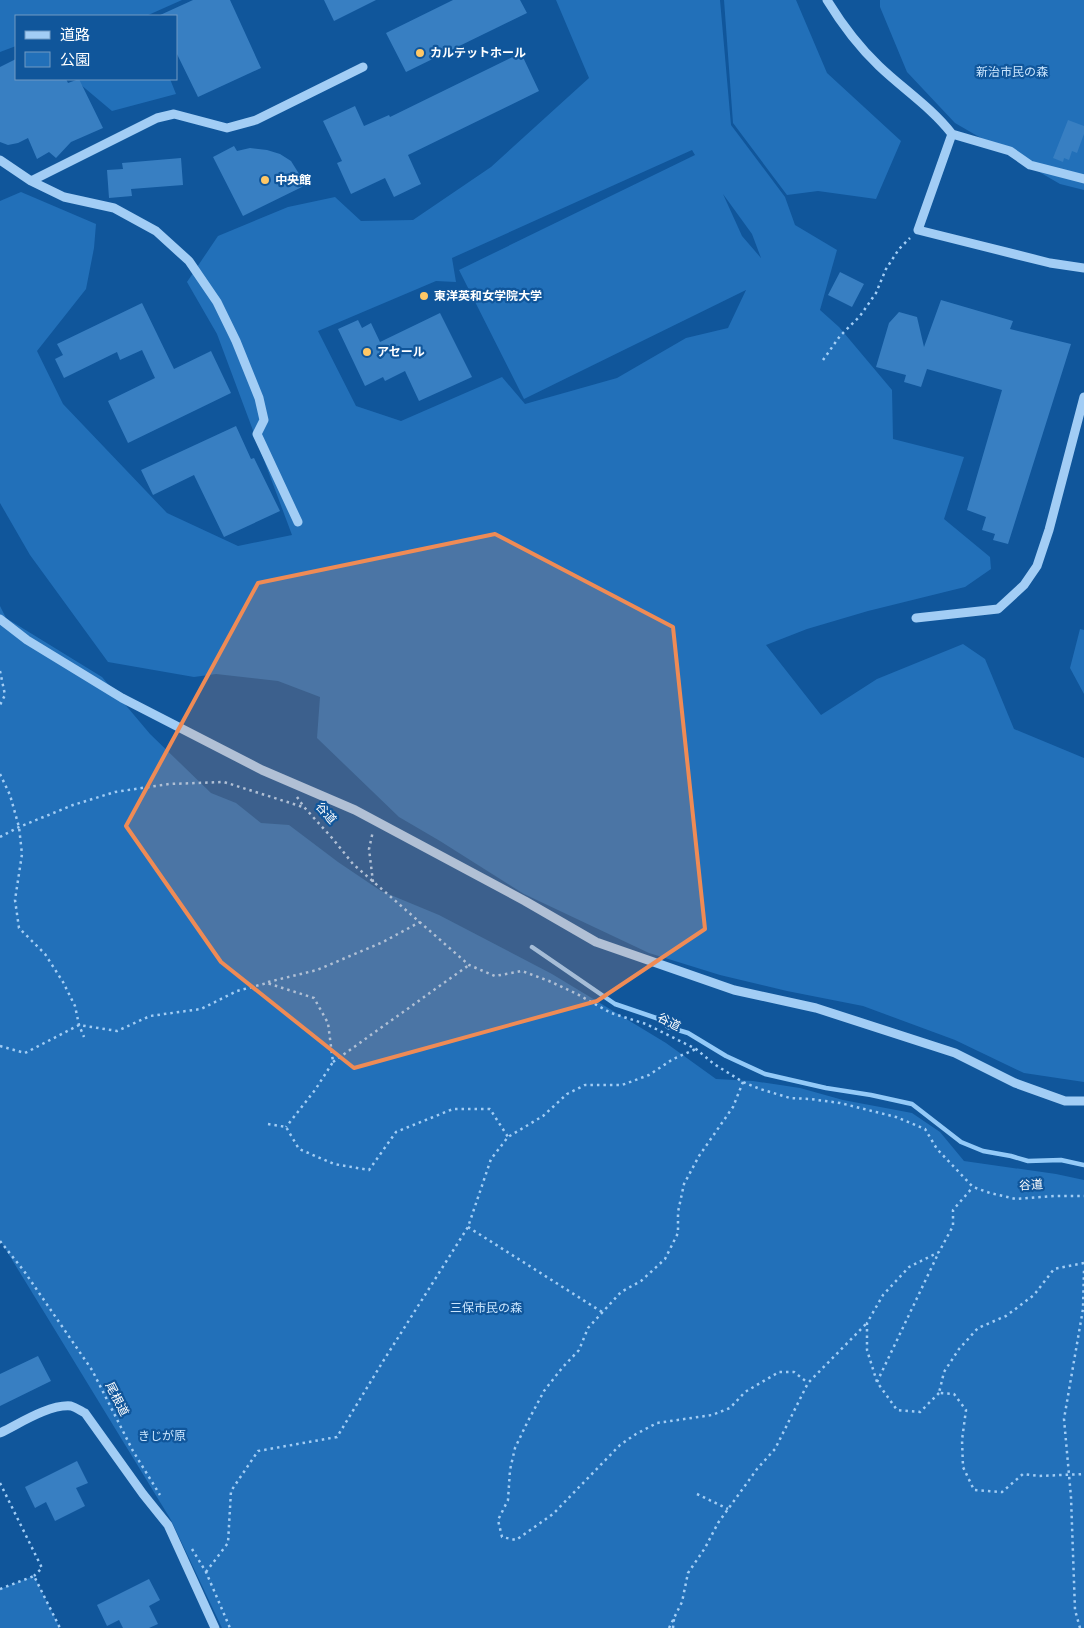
<svg xmlns="http://www.w3.org/2000/svg" width="1084" height="1628" font-family="'Work Sans','Noto Sans JP',sans-serif">
<rect width="100%" height="100%" fill="#10569b"/>
<!-- green -->
<path fill="#2270b9" fill-rule="evenodd" d="M0 0H182L146 16H16V46L0 52Z
M556 0H720L731 125 785 197 795 225 837 250 820 310 839 327 892 390 893 439 964 457 944 519 990 557 991 569 965 587 868 611 807 629 766 645 821 715 877 679 963 644 985 659 1014 729 1084 758V1082L1024 1073 955 1040 863 1006 787 991 720 975 649 953 524 894 440 841 399 817 317 738 320 697 278 681 216 674 194 677 108 662 30 555 0 503V201L21 192 96 224 94 248 86 289 37 351 63 404 167 513 238 546 292 535 217 334 187 282 218 236 288 207 335 197 361 221 413 220 491 167 589 78ZM692 150 695 155 459 270 524 399 746 290 728 328 686 338 617 378 525 404 502 377 401 421 356 406 318 331 436 281 456 282 452 258ZM723 194 752 234 761 258 742 236Z
M724 0H796L827 73 901 141 876 199 818 191 787 195 733 123Z
M880 0H1084V190L1060 184 955 123 907 72 880 7Z
M74 79H170L176 94 112 111Z
M0 606 6 618 102 677 150 734 211 793 236 803 261 823 289 825 338 862 381 891 439 915 552 974 666 1043 716 1079 753 1081 800 1088 843 1100 912 1113 940 1132 964 1161 1056 1174 1084 1180V1628H222L171 1520 0 1240Z
M1080 629 1084 630V694L1070 668Z
M34 1576 60 1628H0V1589Z"/>
<g fill="none" stroke-linecap="round" stroke-linejoin="round">
<!-- stream -->
<path stroke="#94caf8" stroke-width="4.5" d="M532 947 615 1004 659 1019 668 1027 688 1033 726 1056 765 1074 826 1088 871 1095 912 1104 961 1142 983 1151 1011 1156 1028 1161 1061 1160 1084 1165"/>
</g>
<!-- building -->
<path fill="#387fc2" d="M193 0H230L261 68 198 97 176 52V16H158Z
M324 0H376L334 21Z
M453 0H520L527 13 406 72 386 33Z
M521 53 539 91 408 155 421 184 394 197 385 178 351 194 337 163 342 161 323 121 355 106 364 126 389 115 390 117Z
M16 59V79H66L68 83 79 79 103 128 71 142 56 158 49 152 37 159 28 138 18 143 8 145 0 142V67Z
M1068 120 1084 126V134L1077 153 1072 151 1069 160 1064 158 1063 162 1053 158Z
M234 146 237 151 250 148 267 150 280 154 291 161 306 185 243 216 213 157Z
M181 158 183 185 131 189 132 196 109 198 107 170 123 169 122 163Z
M840 272 864 284 852 307 828 295Z
M941 300 1013 321 1010 329 1071 344 1008 544 993 540 995 534 982 530 986 517 967 510 1002 390 927 369 921 387 904 382 906 375 876 367 889 323 899 312 917 317 924 347Z
M142 303 174 369 211 351 231 393 128 443 108 401 155 378 142 350 120 360 117 352 64 378 55 359 63 355 57 344Z
M440 313 472 377 419 401 405 371 385 381 383 377 365 386 338 329 358 320 362 328 371 323 380 342Z
M236 426 251 459 254 458 280 511 224 537 194 475 153 495 141 470Z
M38 1356 51 1381 0 1406V1374Z
M77 1461 88 1483 76 1488 85 1506 55 1521 46 1502 35 1508 25 1487Z
M149 1579 160 1600 149 1606 158 1624 149 1628H123L119 1620 107 1626 97 1605Z"/>
<g fill="none" stroke-linecap="round" stroke-linejoin="round">
<!-- path -->
<path stroke="#a2cdf5" stroke-width="2.5" stroke-dasharray="2.5 4" stroke-linecap="butt" d="M823 360 840 336 860 316 876 293 886 269 899 249 910 238
M0 671 5 695 0 705
M0 774 10 795 19 827 22 854 15 900 19 928 45 954 63 982 75 1006 79 1025 84 1037
M297 797 304 807 333 839 353 864 469 965 495 976 522 971 549 981 577 994 611 1013 646 1024 696 1049 714 1064 743 1082 760 1089 790 1098 810 1099 840 1103 896 1117 925 1129 937 1149 973 1187 990 1193 1016 1199 1054 1196H1084
M0 837 19 827 73 805 115 792 169 784 224 782 303 807
M373 882 369 849 373 831
M268 982 317 970 383 942 420 922
M0 1046 25 1053 79 1025 117 1031 150 1016 201 1009 237 991 267 983 314 998 328 1023 333 1062 315 1090 286 1127
M333 1062 469 965
M743 1082 733 1107 699 1156 684 1184 678 1212V1233L665 1259 641 1281 621 1292 588 1328 579 1350 562 1368 544 1391 527 1423 515 1448 510 1470 508 1500 498 1520 502 1537 516 1540 553 1514 620 1445 636 1434 657 1423 712 1415 730 1408 745 1392 779 1372H794L808 1383
M268 1124 286 1127 299 1149 334 1164 369 1170 396 1132 453 1109H490L508 1137
M468 1227 602 1312
M0 1241 24 1271 92 1370 133 1451 160 1495
M1084 1263 1054 1269 1034 1295 1006 1316 978 1328 959 1349 944 1372 939 1393 954 1394 966 1410 962 1440 963 1467 974 1490 1002 1492 1023 1474 1039 1476 1084 1474
M877 1382 938 1254
M939 1393 920 1412 897 1410 877 1382 867 1350V1323L883 1295 909 1267 939 1252 953 1226V1210L973 1187
M0 1483 42 1568 34 1576
M697 1494 728 1509
M192 1549 206 1572 230 1628
M206 1572 228 1543 231 1491 258 1451 337 1437 382 1363 468 1227 491 1159 508 1137 543 1116 567 1094 585 1085H622L649 1075 673 1059 696 1049
M0 1589 34 1576 60 1628
M669 1628 682 1602 688 1573 705 1548 718 1523 757 1469 775 1449 808 1383 867 1323
M673 1628 674 1619
M1080 1628 1075 1610 1071 1497 1064 1419 1083 1309 1084 1270"/>
<!-- minor -->
<path stroke="#a2cdf5" stroke-width="9" d="M827 0C841 23 859 47 879 66 903 89 931 107 952 134L918 230 1050 263 1084 268
M952 134 1010 151 1030 165 1084 179
M0 160 31 181 64 197 114 208 156 231 189 261 217 302 236 341 259 398 264 420 257 434 298 522
M31 181 157 118 174 114 227 128 256 120 363 67
M916 618 998 609 1024 585 1037 566 1049 530 1084 397
M0 619 27 640 122 698 262 770 355 810 525 901 596 942 734 990 816 1008 955 1053 1015 1083 1065 1101H1084
M0 1433C19 1424 49 1404 71 1406 75 1407 81 1411 85 1413L143 1494 168 1525 215 1628"/>
</g>
<!-- marked area -->
<path fill="#ef8b55" fill-opacity="0.2" stroke="#ef8b55" stroke-width="4" stroke-linejoin="round" d="M495 534 673 627 705 929 597 1001 354 1068 221 962 126 826 258 583Z"/>
<!-- markers -->
<g fill="#ffc866" stroke="#10569b" stroke-width="2">
<circle cx="420" cy="53" r="5"/>
<circle cx="265" cy="180" r="5"/>
<circle cx="424" cy="296" r="5"/>
<circle cx="367" cy="352" r="5"/>
</g>
<g text-anchor="middle" stroke-width="4.5" stroke-linejoin="round" paint-order="stroke">
<!-- poi labels -->
<g font-size="12" font-weight="bold" fill="#fff" stroke="#10569b" text-anchor="start">
<text x="430" y="57">カルテットホール</text>
<text x="275" y="184">中央館</text>
<text x="434" y="300">東洋英和女学院大学</text>
<text x="377" y="356">アセール</text>
</g>
<!-- park labels -->
<g font-size="12" fill="#cbe6fe" stroke="#10569b">
<text x="1012" y="76">新治市民の森</text>
<text x="486" y="1312">三保市民の森</text>
<text x="162" y="1440">きじが原</text>
</g>
<!-- street labels -->
<g font-size="12" fill="#fff" stroke="#10569b">
<text transform="translate(326 813) rotate(48)" y="4">谷道</text>
<text transform="translate(669 1022) rotate(27)" y="4">谷道</text>
<text transform="translate(1031 1185) rotate(-4)" y="4">谷道</text>
<text transform="translate(117 1399) rotate(63)" y="4">尾根道</text>
</g>
</g>
<!-- legend -->
<rect x="15" y="15" width="162" height="65" fill="#10569b" stroke="#709ac3"/>
<rect x="25" y="31" width="25" height="8" fill="#a2cdf5" stroke="#709ac3"/>
<text x="60" y="40" font-size="15" fill="#ffffff">道路</text>
<rect x="25" y="52" width="25" height="15" fill="#2270b9" stroke="#709ac3"/>
<text x="60" y="65" font-size="15" fill="#ffffff">公園</text>
</svg>
